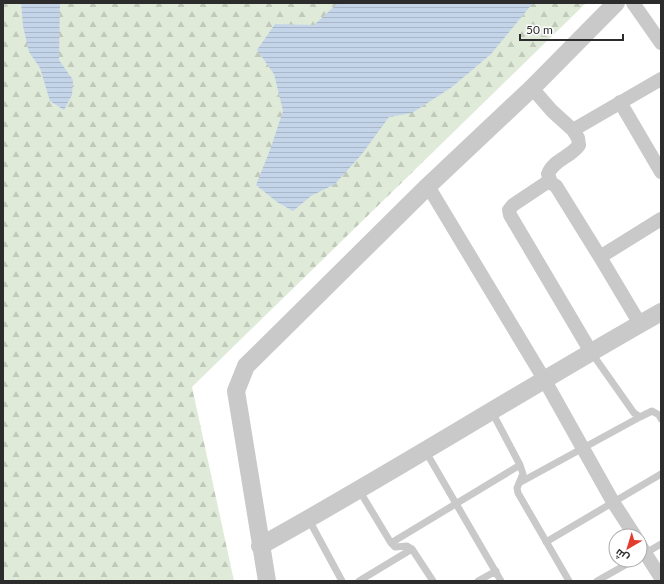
<svg xmlns="http://www.w3.org/2000/svg" width="664" height="584" font-family="Lato,Cairo,sans-serif">
<defs>
<pattern id="forest-firs" width="22" height="20" patternUnits="userSpaceOnUse"><rect width="22" height="20" fill="#dfead8"/><path d="M5 1l3.5 6h-7zM16 11l3.5 6h-7z" fill="#c0c9ba"/></pattern>
<pattern id="water-rules" width="6" height="5" patternUnits="userSpaceOnUse"><rect width="6" height="5" fill="#c4d5ea"/><path d="M0 2.5h6" fill="none" stroke="#a9b7c9"/></pattern>
</defs>
<rect width="100%" height="100%" fill="#fff"/>
<!-- forest -->
<path fill="url(#forest-firs)" d="M3 3H586L192 387 234 581H3Z"/>
<!-- water -->
<path fill="url(#water-rules)" d="M21 3H60L59 60 73 80 72 95 64 110 50 101 40 68 29 52 23 26Z
M338 3H533L491 54 452 87 412 113 389 117 362 154 335 184 311 196 293 211 277 202 256 185 270 150 283 111 274 74 257 50 275 24 314 25Z"/>
<g fill="none" stroke-linecap="round" stroke-linejoin="round">
<!-- service -->
<path stroke="#c9c9c9" stroke-width="7" d="M591 352 634 413 640 417 652 411 659 415 661 419
M492 412 520 465 523 474 517 488 518 493 569 581
M426 452 501 581
M519 483 640 417
M359 490 391 543 395 547 407 546 412 549 433 581
M309 520 342 581
M546 542 661 474
M391 543 520 465
M644 554 661 544
M359 581 412 549
M478 581 496 571
M597 581 634 560"/>
<!-- minor -->
<path stroke="#c9c9c9" stroke-width="14" d="M633 3 661 43
M532 88 552 111 573 130 661 79
M620 102 661 172
M551 183 548 174C553 160 571 157 579 145L578 138 573 130
M428 186 544 379 613 502 635 536
M640 324 600 257 661 219
M591 352 510 215 509 210 513 205 546 183H551L556 186 600 257
M640 545 661 578"/>
<!-- tertiary -->
<path stroke="#c9c9c9" stroke-width="18" d="M260 546C396 471 526 388 661 312
M267 581 236 391 246 366 428 186 532 88 616 3"/>
</g>
<!-- border -->
<rect width="664" height="584" fill="none" stroke="#2c2c2c" stroke-width="8"/>
<!-- north arrow -->
<g transform="translate(628 548) rotate(218)"><circle r="19" fill="#ffffff" stroke="#ababab"/>
<path d="M0-3L7 15L0 10L-7 15Z" fill="#e43c2c"/>
<text y="-6" font-size="11" font-weight="bold" text-anchor="middle" fill="#2c2c2c">ش</text>
</g>
<!-- scale -->
<path d="M520 34v6h103v-6" fill="none" stroke="#2c2c2c" stroke-width="2"/>
<text x="526" y="34" font-size="12" fill="#2c2c2c" stroke="#ffffff" stroke-width="3" paint-order="stroke">50 m</text>
</svg>
